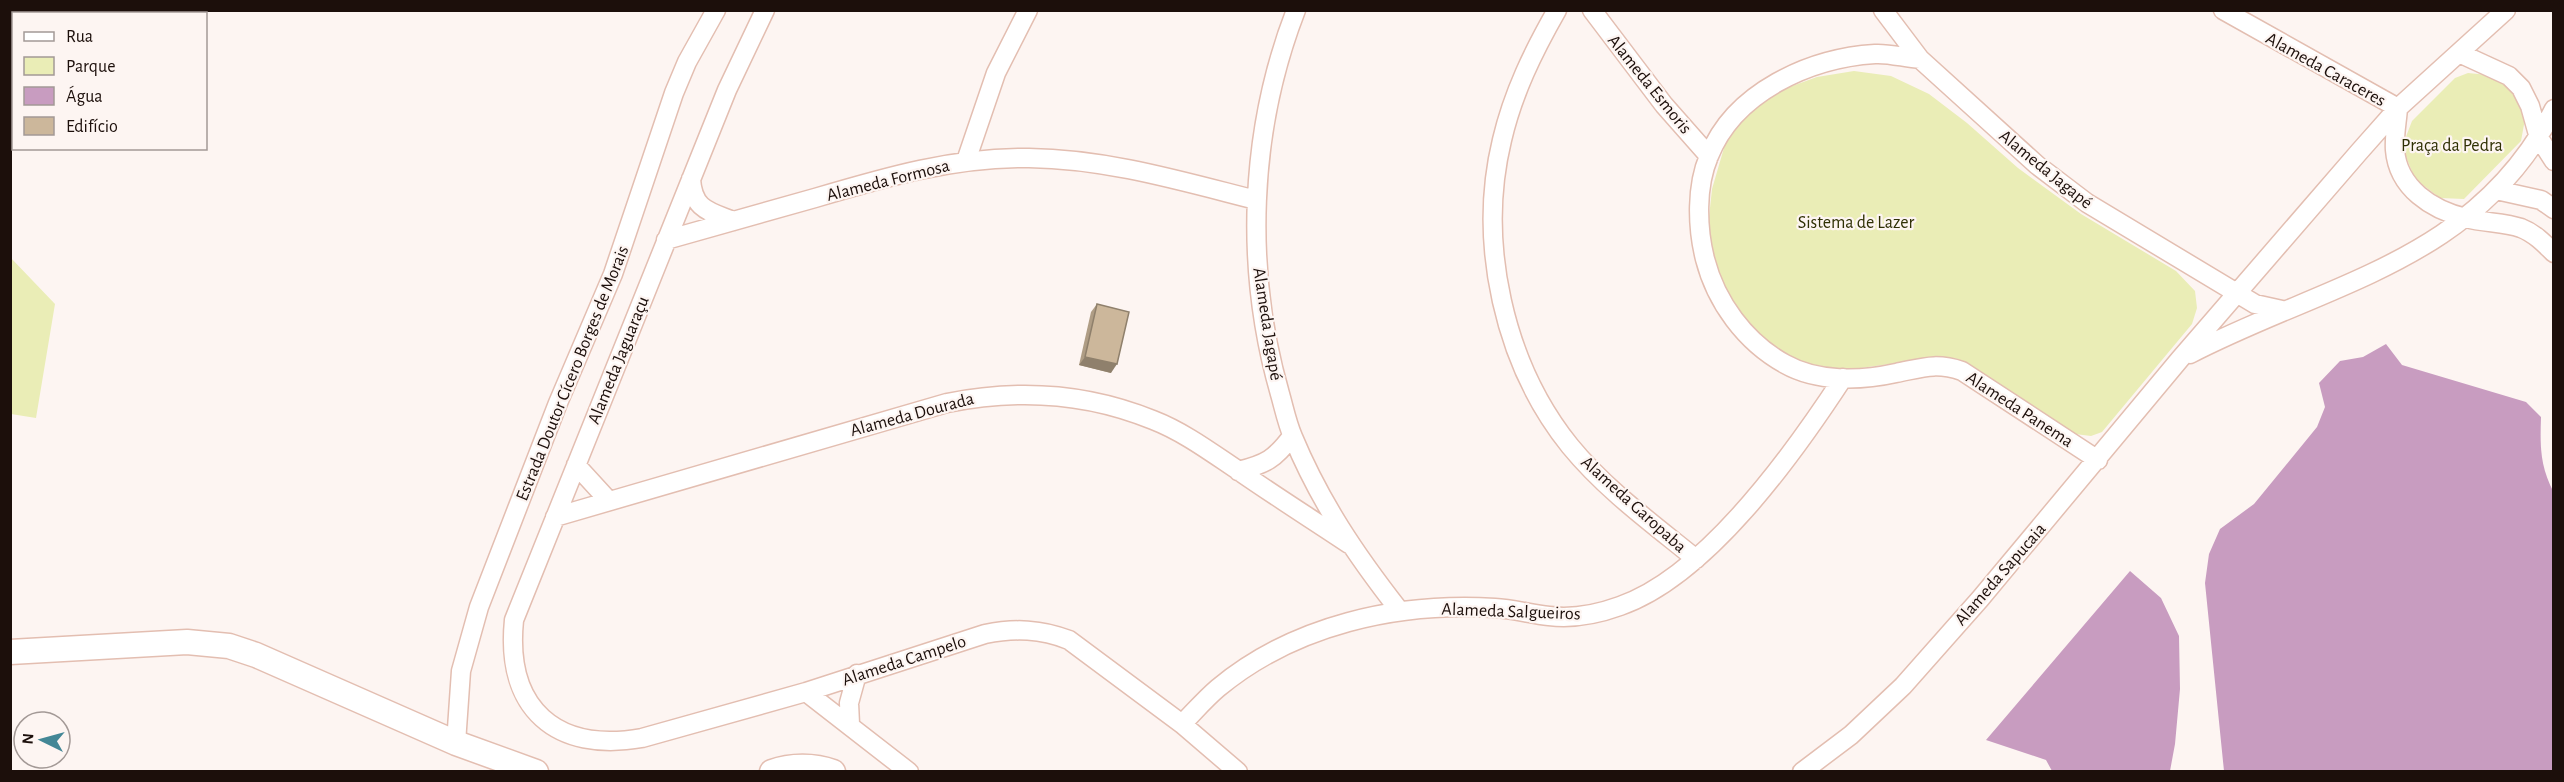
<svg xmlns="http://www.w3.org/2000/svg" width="2564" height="782" font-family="'Alegreya Sans',sans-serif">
<rect width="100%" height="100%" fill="#fdf5f2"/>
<!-- green -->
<path fill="#eaedb6" d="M1854 71 1891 76 1929 94 1967 123 2018 168 2081 214 2176 271 2195 291 2197 308 2192 324 2102 432 2091 436 2075 434 1958 359 1941 357 1846 370 1798 362 1764 342 1736 312 1719 279 1707 236 1712 189 1726 141 1750 112 1784 89 1817 77Z
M2468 73 2488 75 2514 91 2525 119 2521 141 2464 199 2440 198 2415 179 2402 147 2412 121 2455 78Z
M10 257 55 304 36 418 11 414Z"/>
<!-- water -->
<path fill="#c89cc0" d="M2386 344 2402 365 2526 402 2541 417C2540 447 2540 466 2554 493L2553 771H2224L2205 583 2209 554 2220 529 2254 504 2317 427 2325 407 2319 383 2340 361 2363 357Z
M2130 571 2161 598 2179 636 2180 689 2175 744 2170 771H2052L2046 760 1986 740Z"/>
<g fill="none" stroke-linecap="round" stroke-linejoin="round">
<defs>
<path id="street" d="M765 10 727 90 514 620C505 709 556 753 642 738L806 692 985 634C1015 628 1041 629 1069 640L1182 724 1238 772
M1296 10C1249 131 1244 269 1280 394 1284 408 1287 423 1293 437 1320 502 1356 555 1399 610
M1557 10C1533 52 1513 93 1502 140 1477 243 1504 364 1570 446 1606 490 1653 524 1696 559
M1592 10 1664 105 1709 156
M1883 10 1920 59 2037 165 2087 203 2255 304 2282 310
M2223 10 2398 108C2397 122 2394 136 2395 150 2398 188 2432 210 2466 218 2484 223 2504 222 2521 228 2534 233 2544 243 2554 253
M2459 53 2509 76 2521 88 2530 106 2539 138 2554 161
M1920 59C1905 58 1889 53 1875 54 1810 58 1734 92 1709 156 1696 186 1697 227 1705 259 1716 302 1745 342 1785 364 1817 382 1860 381 1896 373 1922 368 1935 362 1962 371L2098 460
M966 161 996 73 1028 10
M691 179C693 209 708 211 733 221
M2496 190 2541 200 2554 209
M666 240C715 226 765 212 815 198 886 177 954 157 1029 158 1107 159 1181 181 1256 200
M2190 354C2327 283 2477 261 2554 109
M576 465 609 501
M1238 471C1266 464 1275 459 1292 436
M555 517 947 403C1016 389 1087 393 1153 420 1184 432 1212 453 1239 471 1275 496 1313 520 1349 544
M806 692 909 772
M850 724 849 703 857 674
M1182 724C1194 712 1205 699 1218 688 1294 625 1397 602 1495 608 1513 609 1531 614 1549 616 1573 619 1598 614 1620 606 1707 576 1794 453 1843 378
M456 743 461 671 479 607 558 403 613 274 674 93 687 62 716 10
M1802 772 1851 735 1903 686 1980 599 2180 359 2359 152 2398 108 2506 10"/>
<path id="secondary" d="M10 652 187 642 229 646 256 655 456 743 536 772
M772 772C791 765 814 765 833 772"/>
</defs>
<!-- street casing -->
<use href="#street" stroke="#e3beb1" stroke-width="21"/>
<!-- secondary casing -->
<use href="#secondary" stroke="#e3beb1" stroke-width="27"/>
<!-- street -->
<use href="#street" stroke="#fff" stroke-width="18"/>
<!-- secondary -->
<use href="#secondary" stroke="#fff" stroke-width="24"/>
</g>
<!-- wall -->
<path fill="#af9d85" d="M1097 304 1111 373 1079 365 1091 312Z"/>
<!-- shaded-wall -->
<path fill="#8f806c" d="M1085 357 1117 364 1111 373 1079 365Z"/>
<!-- building -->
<path fill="#ccb79b" stroke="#8f806c" stroke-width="1.5" d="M1097 304 1129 312 1117 364 1085 357Z"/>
<g text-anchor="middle" stroke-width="4.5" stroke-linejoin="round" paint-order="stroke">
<!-- street labels -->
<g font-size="18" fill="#1c0f0b" stroke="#fdf5f2">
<text transform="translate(2326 69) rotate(29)" y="6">Alameda Caraceres</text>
<text transform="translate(1650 84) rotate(51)" y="6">Alameda Esmoris</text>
<text transform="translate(2046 169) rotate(39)" y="6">Alameda Jagapé</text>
<text transform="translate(888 180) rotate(-14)" y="6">Alameda Formosa</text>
<text transform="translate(1268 324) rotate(81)" y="6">Alameda Jagapé</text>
<text transform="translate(618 360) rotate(-68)" y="6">Alameda Jaguaraçu</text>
<text transform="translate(572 373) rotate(-68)" y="6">Estrada Doutor Cícero Borges de Morais</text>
<text transform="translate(2020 409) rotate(33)" y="6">Alameda Panema</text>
<text transform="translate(912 414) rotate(-15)" y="6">Alameda Dourada</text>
<text transform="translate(1634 504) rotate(42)" y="6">Alameda Garopaba</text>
<text transform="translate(2000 574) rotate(-49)" y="6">Alameda Sapucaia</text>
<text transform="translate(1511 611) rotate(2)" y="6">Alameda Salgueiros</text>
<text transform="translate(904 660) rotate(-18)" y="6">Alameda Campelo</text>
</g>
<!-- park labels -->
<g font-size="18" fill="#2f3004" stroke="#fdf5f2">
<text x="2452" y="151">Praça da Pedra</text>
<text x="1856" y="228">Sistema de Lazer</text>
</g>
</g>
<!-- border -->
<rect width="2564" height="782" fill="none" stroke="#1c0f0b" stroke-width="24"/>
<!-- legend -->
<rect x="12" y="12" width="195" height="138" fill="#fdf5f2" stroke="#a39996" stroke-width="1.5"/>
<rect x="24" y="32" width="30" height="9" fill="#ffffff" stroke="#a39996" stroke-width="1.5"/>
<text x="66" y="42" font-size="18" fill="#1c0f0b">Rua</text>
<rect x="24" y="57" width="30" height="18" fill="#eaedb6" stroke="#a39996" stroke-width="1.5"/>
<text x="66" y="72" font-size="18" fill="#1c0f0b">Parque</text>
<rect x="24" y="87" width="30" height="18" fill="#c89cc0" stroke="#a39996" stroke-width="1.5"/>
<text x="66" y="102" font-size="18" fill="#1c0f0b">Água</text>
<rect x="24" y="117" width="30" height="18" fill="#ccb79b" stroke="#a39996" stroke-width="1.5"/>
<text x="66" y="132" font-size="18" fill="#1c0f0b">Edifício</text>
<!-- north arrow -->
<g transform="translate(42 740) rotate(275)"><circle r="28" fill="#fdf5f2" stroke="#a39996" stroke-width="1.5"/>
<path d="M0-4.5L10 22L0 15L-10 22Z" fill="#438796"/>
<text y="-9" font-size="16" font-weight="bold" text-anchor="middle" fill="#1c0f0b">N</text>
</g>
</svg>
